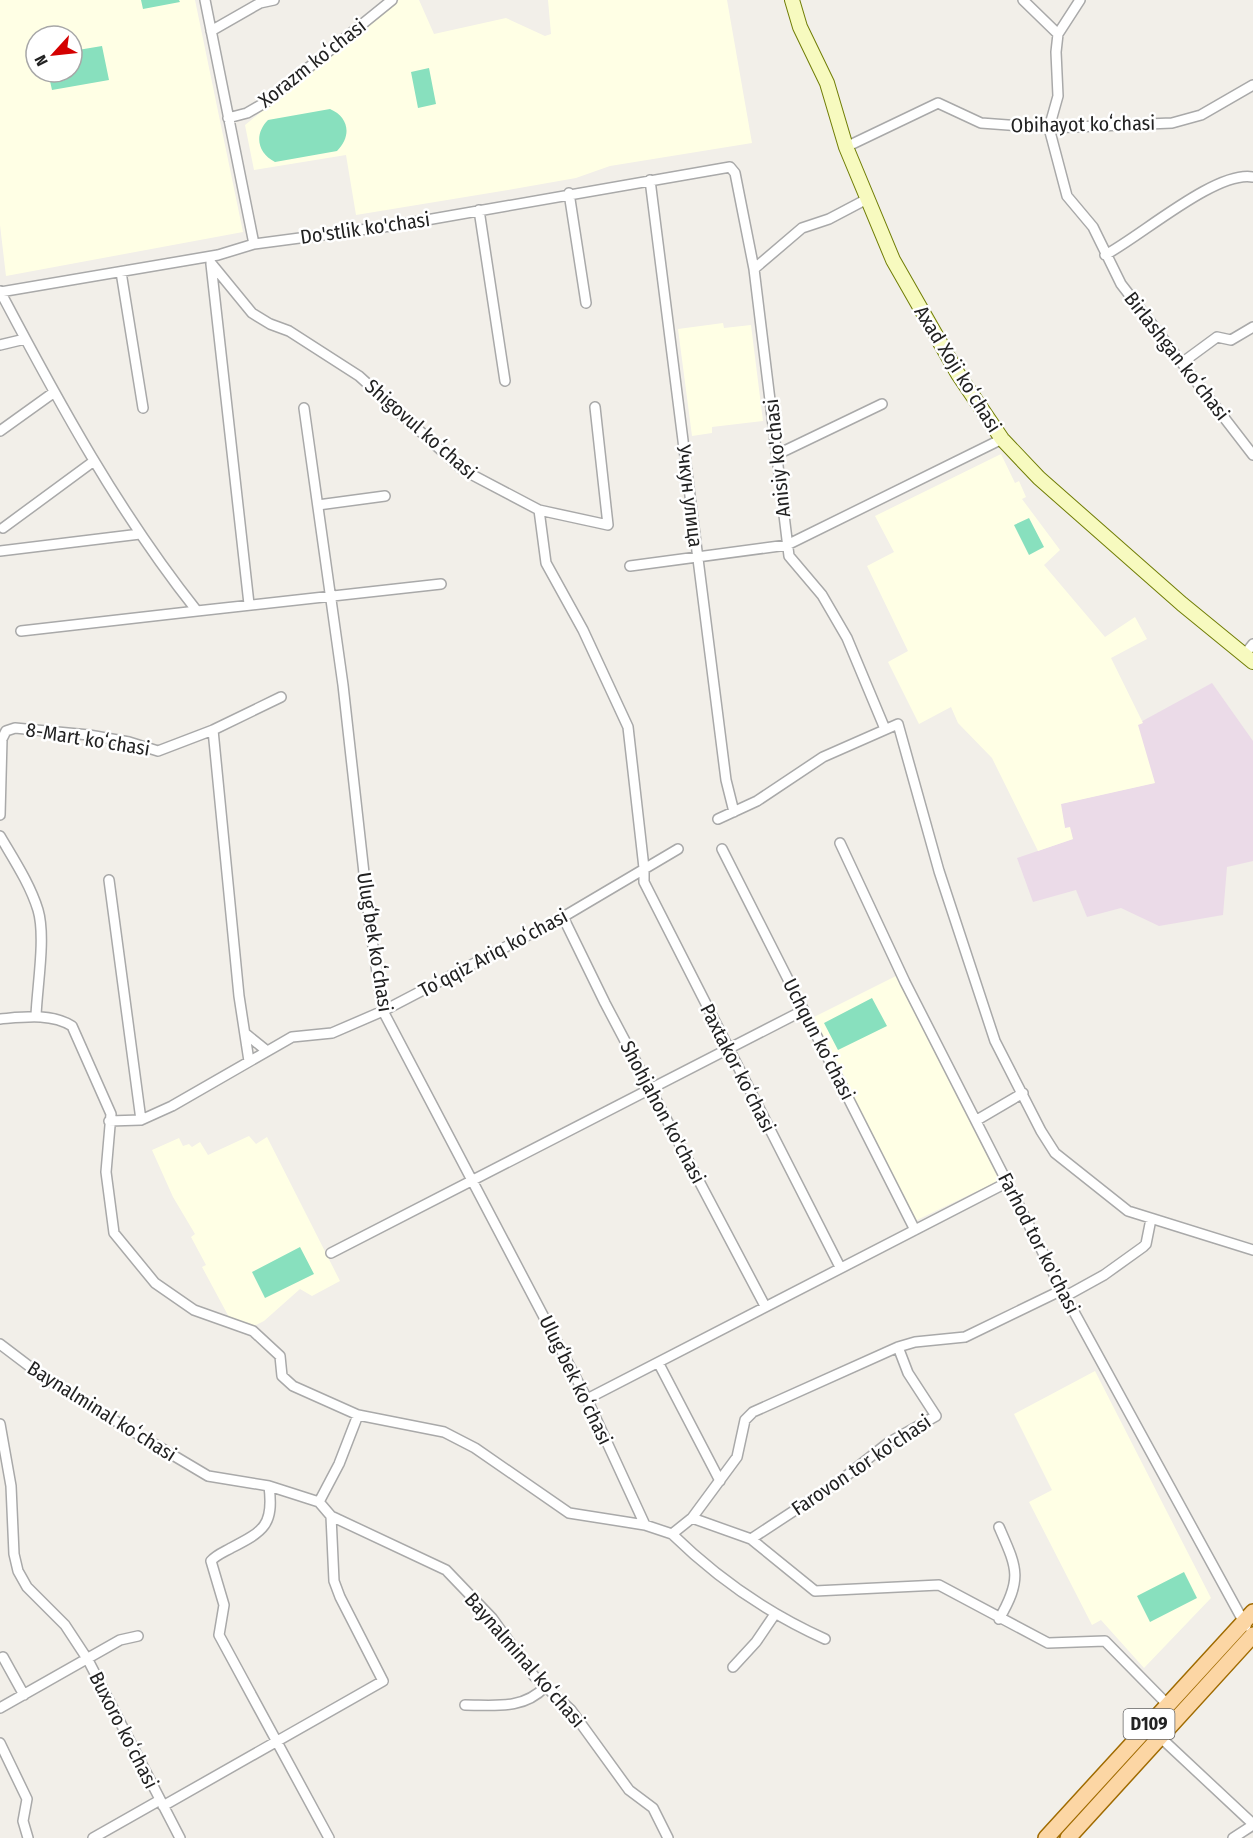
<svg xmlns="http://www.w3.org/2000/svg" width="1253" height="1838" font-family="'Fira Sans Condensed',sans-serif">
<rect width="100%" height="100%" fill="#f2efe9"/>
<!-- industrial -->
<path fill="#ebdbe8" d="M1212 683 1253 741V861L1227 867 1223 915 1159 926 1121 908 1087 917 1076 890 1033 902 1017 858 1073 839 1065 828 1060 804 1154 783 1137 724Z"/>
<!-- education -->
<path fill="#ffffe5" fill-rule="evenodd" d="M0 0H195L243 232 6 276 0 225ZM36 36H72V72H36Z
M399 0H419L434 34 506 18 545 36 551 34 548 0H727L752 143 610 166 576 178 508 190 356 215 346 155 254 170 245 125Z
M723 323 724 328 751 325 763 421 712 427V433L692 436 678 329Z
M1001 454 1015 483 1019 481 1026 497 1022 499 1060 550 1044 565 1105 637 1135 617 1147 639 1111 658 1143 723 1138 725 1155 783 1061 804 1065 828 1070 827 1073 839 1038 851 992 758 958 723 951 707 919 724 888 662 908 651 867 566 894 552 875 516Z
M896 976 1000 1180 915 1221 812 1018Z
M249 1136 256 1144 267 1137 340 1281 312 1296 300 1289 264 1321 252 1327 230 1319 202 1267 206 1265 191 1237 195 1234 173 1197 152 1150 179 1138 183 1146 189 1144 192 1147 200 1142 208 1155Z
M1095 1371 1211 1598 1144 1668 1101 1620 1092 1625 1029 1502 1052 1490 1014 1414Z"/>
<!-- pitch -->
<path fill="#88e0be" d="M141 0H179L180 2 143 9Z
M102 46 109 80 52 90 48 72H72V51Z
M429 68 436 104 418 108 411 72Z
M330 109C349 117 352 136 337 151L275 162C257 153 254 134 268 120Z
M1029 518 1044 547 1029 555 1014 525Z
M872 998 887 1026 838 1050 824 1023Z
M300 1247 314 1274 265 1298 252 1272Z
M1184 1572 1197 1598 1150 1622 1137 1596Z"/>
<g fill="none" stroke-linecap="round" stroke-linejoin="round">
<defs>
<path id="street" d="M205 0 254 244
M1023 0 1058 34 1056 52 1058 96 1049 128 1067 196 1093 227 1121 284 1253 455
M211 31 260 3 274 0
M1058 34 1080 0
M228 118 247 113 266 102 392 0
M846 147 938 103 981 123 1049 128 1172 123 1201 115 1253 85
M650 180 726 780 734 812
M569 193 586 303
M479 210 505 381
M1105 255C1140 237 1216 170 1253 177
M211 263 252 313 270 324 289 331 359 376 463 470 539 510 608 525 595 407
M211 264 249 604
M754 269 802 228 829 219 867 199
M121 272 143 408
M0 291C59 403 119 513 197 611L441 584
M0 292 218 255 254 244 398 225 730 167 735 173 754 269 789 556 822 595 847 638 885 729
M0 345 25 339
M1183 362 1217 337 1231 340 1253 327
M304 408 343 685 370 927 383 1011 587 1399 645 1525
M0 431 53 393
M778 454 882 404
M318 505 385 496
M539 510 546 563 583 630 628 727 644 868V882L840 1267
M3 528 94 461
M0 551 140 534
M630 566 787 545 1002 439
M21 631 197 611
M1245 654 1253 644
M213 730 239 996 249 1061
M0 815 2 739 6 731 15 728 89 735 129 742 158 751 213 730 281 697
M718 819 757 801 823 757 898 724 939 871 995 1041 1041 1131 1055 1153 1128 1211 1253 1250
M0 836C14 860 30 884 38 910 46 937 37 987 36 1016
M840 843 905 982 1062 1290 1246 1626
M722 849 915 1230
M109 880 141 1120
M563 917 605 1003 765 1306
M0 1019C24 1017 51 1013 72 1026L111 1114 106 1172 114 1233 155 1283 194 1310 253 1331 280 1356 282 1376 293 1386 358 1415 444 1432 475 1448 569 1513 645 1525 672 1534 692 1518 751 1539 815 1591 939 1585 1048 1643 1105 1641 1167 1704
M246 1034 267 1051
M977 1120 1023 1093
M109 1121 141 1120 172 1106 292 1037 332 1033 383 1011 563 917 678 849
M331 1253 804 1010
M1066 1296 1104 1275 1143 1247 1146 1244 1151 1219
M0 1344 50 1382 208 1476 269 1486 319 1502 331 1516 446 1570 492 1618 534 1676 571 1710 629 1790 653 1808 668 1838
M659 1364 720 1481
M587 1399 1008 1182
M0 1424 11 1486 14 1554 18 1571 27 1587 65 1625 88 1660 180 1838
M269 1486C274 1525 264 1531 231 1548 224 1552 216 1555 211 1561L224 1605 219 1635 329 1838
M319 1502 339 1464 358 1415
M692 1518 737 1457 745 1420 753 1412 898 1347 915 1342 965 1337 1062 1290
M999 1527C1017 1568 1023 1578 999 1619
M672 1534C717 1578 767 1613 825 1639
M751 1539 841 1480 888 1443 936 1416 908 1373 898 1347
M3 1657 24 1695
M733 1667 756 1642 775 1614
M465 1705C494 1705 523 1710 545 1687
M0 1708 120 1640 138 1636
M1160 1737 1253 1824
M0 1743 27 1799 23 1821 28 1838
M163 1806 383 1681 340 1597 334 1581 331 1516
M93 1838 160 1800
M1233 1838 1253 1825"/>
<path id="secondary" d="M792 0 800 27 827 83 846 147 893 260 958 374 1002 439 1039 478 1182 604 1253 662"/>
<path id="primary" d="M1046 1838 1253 1612
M1068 1838 1253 1635"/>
</defs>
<!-- street casing -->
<use href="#street" stroke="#a9a9a9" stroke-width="12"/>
<!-- secondary casing -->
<use href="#secondary" stroke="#707d05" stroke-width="16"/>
<!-- primary casing -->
<use href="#primary" stroke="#a06b00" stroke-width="18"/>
<!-- street -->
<use href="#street" stroke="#fff" stroke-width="9"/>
<!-- secondary -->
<use href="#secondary" stroke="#f7fabf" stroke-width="14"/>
<!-- primary -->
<use href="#primary" stroke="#fcd6a4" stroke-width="15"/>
</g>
<g text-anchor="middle" stroke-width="5" stroke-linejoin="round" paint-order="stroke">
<!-- shield labels -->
<rect fill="#fff" stroke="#646464" stroke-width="1.5" x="1123.5" y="1709" width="51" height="30" rx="4.5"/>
<g font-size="18" font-weight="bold" fill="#222">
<text x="1149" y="1730">D109</text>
</g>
<!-- street labels -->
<g font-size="20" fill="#222" stroke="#fff">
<text transform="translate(312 63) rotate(-38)" y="7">Xorazm koʻchasi</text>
<text transform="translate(1083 124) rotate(-1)" y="7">Obihayot koʻchasi</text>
<text transform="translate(365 228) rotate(-8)" y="7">Do'stlik ko'chasi</text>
<text transform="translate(1177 356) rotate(52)" y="7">Birlashgan koʻchasi</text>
<text transform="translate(958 369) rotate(58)" y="7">Axad Xoji koʻchasi</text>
<text transform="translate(421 429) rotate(41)" y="7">Shigovul koʻchasi</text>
<text transform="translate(777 458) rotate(-96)" y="7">Anisiy ko'chasi</text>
<text transform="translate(690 496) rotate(83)" y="7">Учкун улица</text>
<text transform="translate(88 739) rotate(9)" y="7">8-Mart koʻchasi</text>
<text transform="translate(375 942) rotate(81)" y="7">Ulugʻbek koʻchasi</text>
<text transform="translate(493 953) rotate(-28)" y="7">Toʻqqiz Ariq koʻchasi</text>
<text transform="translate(819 1039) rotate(63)" y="7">Uchqun koʻchasi</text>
<text transform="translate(738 1068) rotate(63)" y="7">Paxtakor koʻchasi</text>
<text transform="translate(663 1112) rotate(62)" y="7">Shohjahon ko'chasi</text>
<text transform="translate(1039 1243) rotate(63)" y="7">Farhod tor ko'chasi</text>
<text transform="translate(576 1380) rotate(64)" y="7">Ulugʻbek koʻchasi</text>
<text transform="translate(102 1411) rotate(32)" y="7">Baynalminal koʻchasi</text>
<text transform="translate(861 1465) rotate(-34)" y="7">Farovon tor ko'chasi</text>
<text transform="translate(525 1660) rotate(49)" y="7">Baynalminal koʻchasi</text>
<text transform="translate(124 1730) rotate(63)" y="7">Buxoro koʻchasi</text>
</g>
</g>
<!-- north arrow -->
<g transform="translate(54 54) rotate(243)"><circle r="28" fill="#ffffff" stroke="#a7a7a7" stroke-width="1.5"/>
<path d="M0-4.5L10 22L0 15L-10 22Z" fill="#d40000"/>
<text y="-9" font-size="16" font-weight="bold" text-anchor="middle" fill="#222222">N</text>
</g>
</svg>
